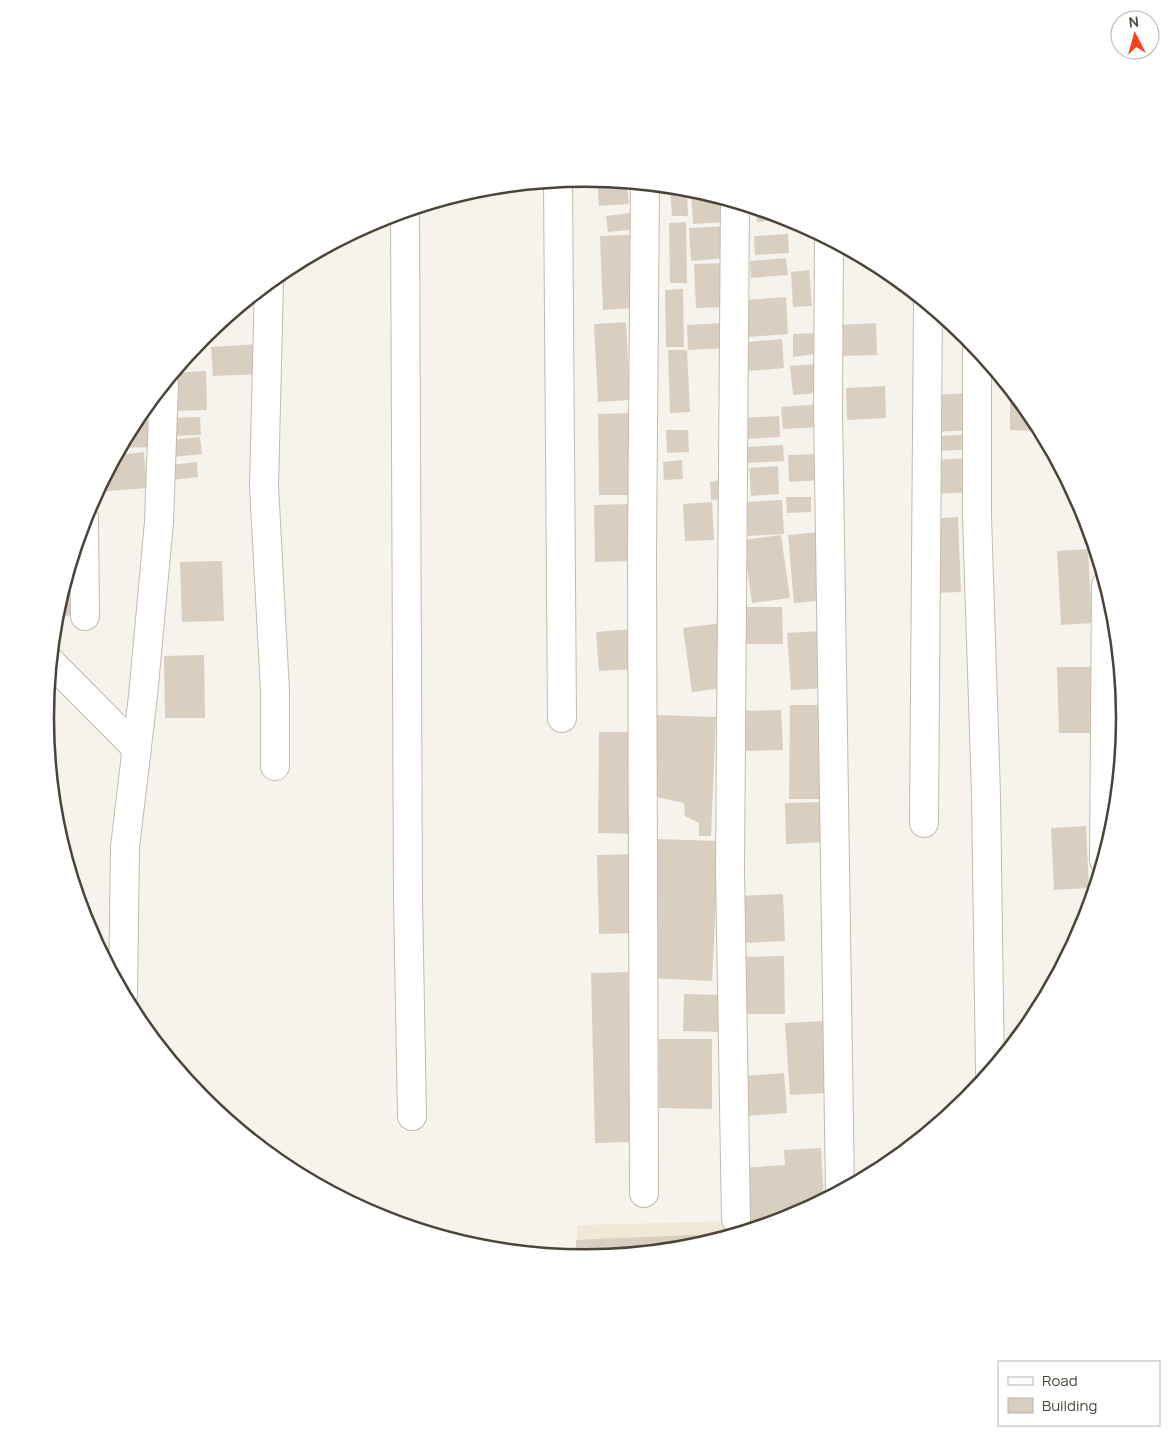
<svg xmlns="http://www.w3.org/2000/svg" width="1170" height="1436" font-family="Manrope,sans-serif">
<rect width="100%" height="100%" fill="#f6f3ec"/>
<!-- education -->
<path fill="#efe8d6" d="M781 1220 690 1248 585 1258 577 1257V1225Z"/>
<!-- building -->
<path fill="#d8cfc1" d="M597 179 627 182 629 204 599 206Z
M670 186 687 188 688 216H672Z
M691 189 723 198 725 222 693 224Z
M756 208 789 218 757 222Z
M637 212 639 229 608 232 606 216Z
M686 222 687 283H670L669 223Z
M726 226 728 258 691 261 689 228Z
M788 234 789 253 755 255 754 236Z
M630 235 632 308 603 310 600 236Z
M786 258 788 275 751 278 750 261Z
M727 263 728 307 696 308 694 264Z
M809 270 812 306 793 307 791 272Z
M683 289 684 347H666L665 290Z
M786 297 788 334 749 337 747 300Z
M626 322 630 400 598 402 594 324Z
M723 323 725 348 688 350 687 325Z
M876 323 877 355 839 356 838 325Z
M816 333 814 354 793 357V334Z
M782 339 784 368 749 371 747 342Z
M259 344 260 374 213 376 211 347Z
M668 350H687L690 412 670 413Z
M815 364 818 393 793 395 790 366Z
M206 371 207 410 173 411V373Z
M885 386 886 418 847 420 846 388Z
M970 393 972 430 935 432 933 395Z
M1010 395H1015L1034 418 1041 431 1010 430Z
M148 403 149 418 136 419V418Z
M819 404 820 427 783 429 781 407Z
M632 413 633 495H599L598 414Z
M779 416 780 437 744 439 743 418Z
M200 417 201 435 170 436V418Z
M154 421 155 447 120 448 134 422Z
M666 430H688L689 452 667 453Z
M971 434 972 449 941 451 940 436Z
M200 437 202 454 173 457 171 440Z
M783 445 784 461 746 463 745 447Z
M144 452 147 488 96 492 116 455Z
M821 454 822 480 789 482 788 455Z
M968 458 971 492 937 494 934 460Z
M682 460 683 479 664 480 663 462Z
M197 462 198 477 173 480 171 465Z
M778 466 779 494 751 496 749 468Z
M721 480 723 499 711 500 710 482Z
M786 497H811V512L787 513Z
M782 500 784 534 748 536 746 502Z
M712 502 714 540 685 541 683 504Z
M632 504 633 561 595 562 594 505Z
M958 517 961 592 931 593 928 519Z
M819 532 825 600 794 603 788 535Z
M781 535 790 598 752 603 743 540Z
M1088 549 1092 623 1061 625 1057 551Z
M73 554 76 615 65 616V613L55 612Z
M222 561 224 621 182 622 180 562Z
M745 607H782L783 644H745Z
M722 623 731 687 692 692 683 628Z
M633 629 635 669 599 671 596 632Z
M823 631 827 688 791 690 787 633Z
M204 655 205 718H165L164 656Z
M1057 667H1092L1094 733H1059Z
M1121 685 1125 718 1123 743H1118Z
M790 705H825V799H789Z
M781 710 783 750 738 751 737 711Z
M656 715 716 717 711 836H699V823L685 816 684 803 652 796Z
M599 732H636L635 834 598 833Z
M823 802 825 842 786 844 785 803Z
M1086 826 1089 888 1054 890 1051 828Z
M656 839 719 841 712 981 650 978Z
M637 854 639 933 599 934 597 855Z
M783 894 785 941 741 943 739 896Z
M784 956 785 1014H741L740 957Z
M628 972 632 1142 595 1143 591 973Z
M684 994 723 995 722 1032 683 1031Z
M824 1021 829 1093 790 1095 785 1023Z
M659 1039H712V1109L659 1108Z
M784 1073 787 1113 747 1116 744 1076Z
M821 1148 824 1200 789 1218 744 1221 741 1168 785 1165 784 1150Z
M737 1233 690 1248 585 1258 576 1257V1240Z"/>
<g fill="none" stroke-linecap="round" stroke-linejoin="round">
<defs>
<path id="street" d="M558 181 562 718
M735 202 730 871 736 1219
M405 211 408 899 412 1116
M829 239 828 408 840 1191
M269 282 264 486 275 691V766
M977 348V516L986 795 990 1072
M84 518 85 616
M51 662 137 749
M924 823 928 304
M1104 860 1106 585
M123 995 125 847 143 696 159 522 164 384
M644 1193 642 553 645 184"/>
</defs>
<!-- street casing -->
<use href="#street" stroke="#c2bbae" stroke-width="30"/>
<!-- street -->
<use href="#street" stroke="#fff" stroke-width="28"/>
</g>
<!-- crop -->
<path d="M0 0H1170V1436H0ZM54 718a531 531 0 1 1 1062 0a531 531 0 1 1-1062 0Z" fill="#fff" fill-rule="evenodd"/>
<path fill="none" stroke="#4b4439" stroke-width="2.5" d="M54 718a531 531 0 1 1 1062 0a531 531 0 1 1-1062 0Z"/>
<!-- legend -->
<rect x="998" y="1361" width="162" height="65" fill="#ffffff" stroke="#b7b4b0"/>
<rect x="1008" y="1377" width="25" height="8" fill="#ffffff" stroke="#b7b4b0"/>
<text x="1042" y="1386" font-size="15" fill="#4b4439">Road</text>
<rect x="1008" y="1398" width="25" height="15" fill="#d8cfc1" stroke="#b7b4b0"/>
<text x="1042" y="1411" font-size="15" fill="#4b4439">Building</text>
<!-- north arrow -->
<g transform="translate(1135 35) rotate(354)"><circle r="24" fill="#ffffff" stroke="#b7b4b0"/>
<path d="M0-4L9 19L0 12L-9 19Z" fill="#fc3f1d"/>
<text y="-8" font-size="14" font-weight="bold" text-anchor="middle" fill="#4b4439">N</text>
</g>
</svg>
